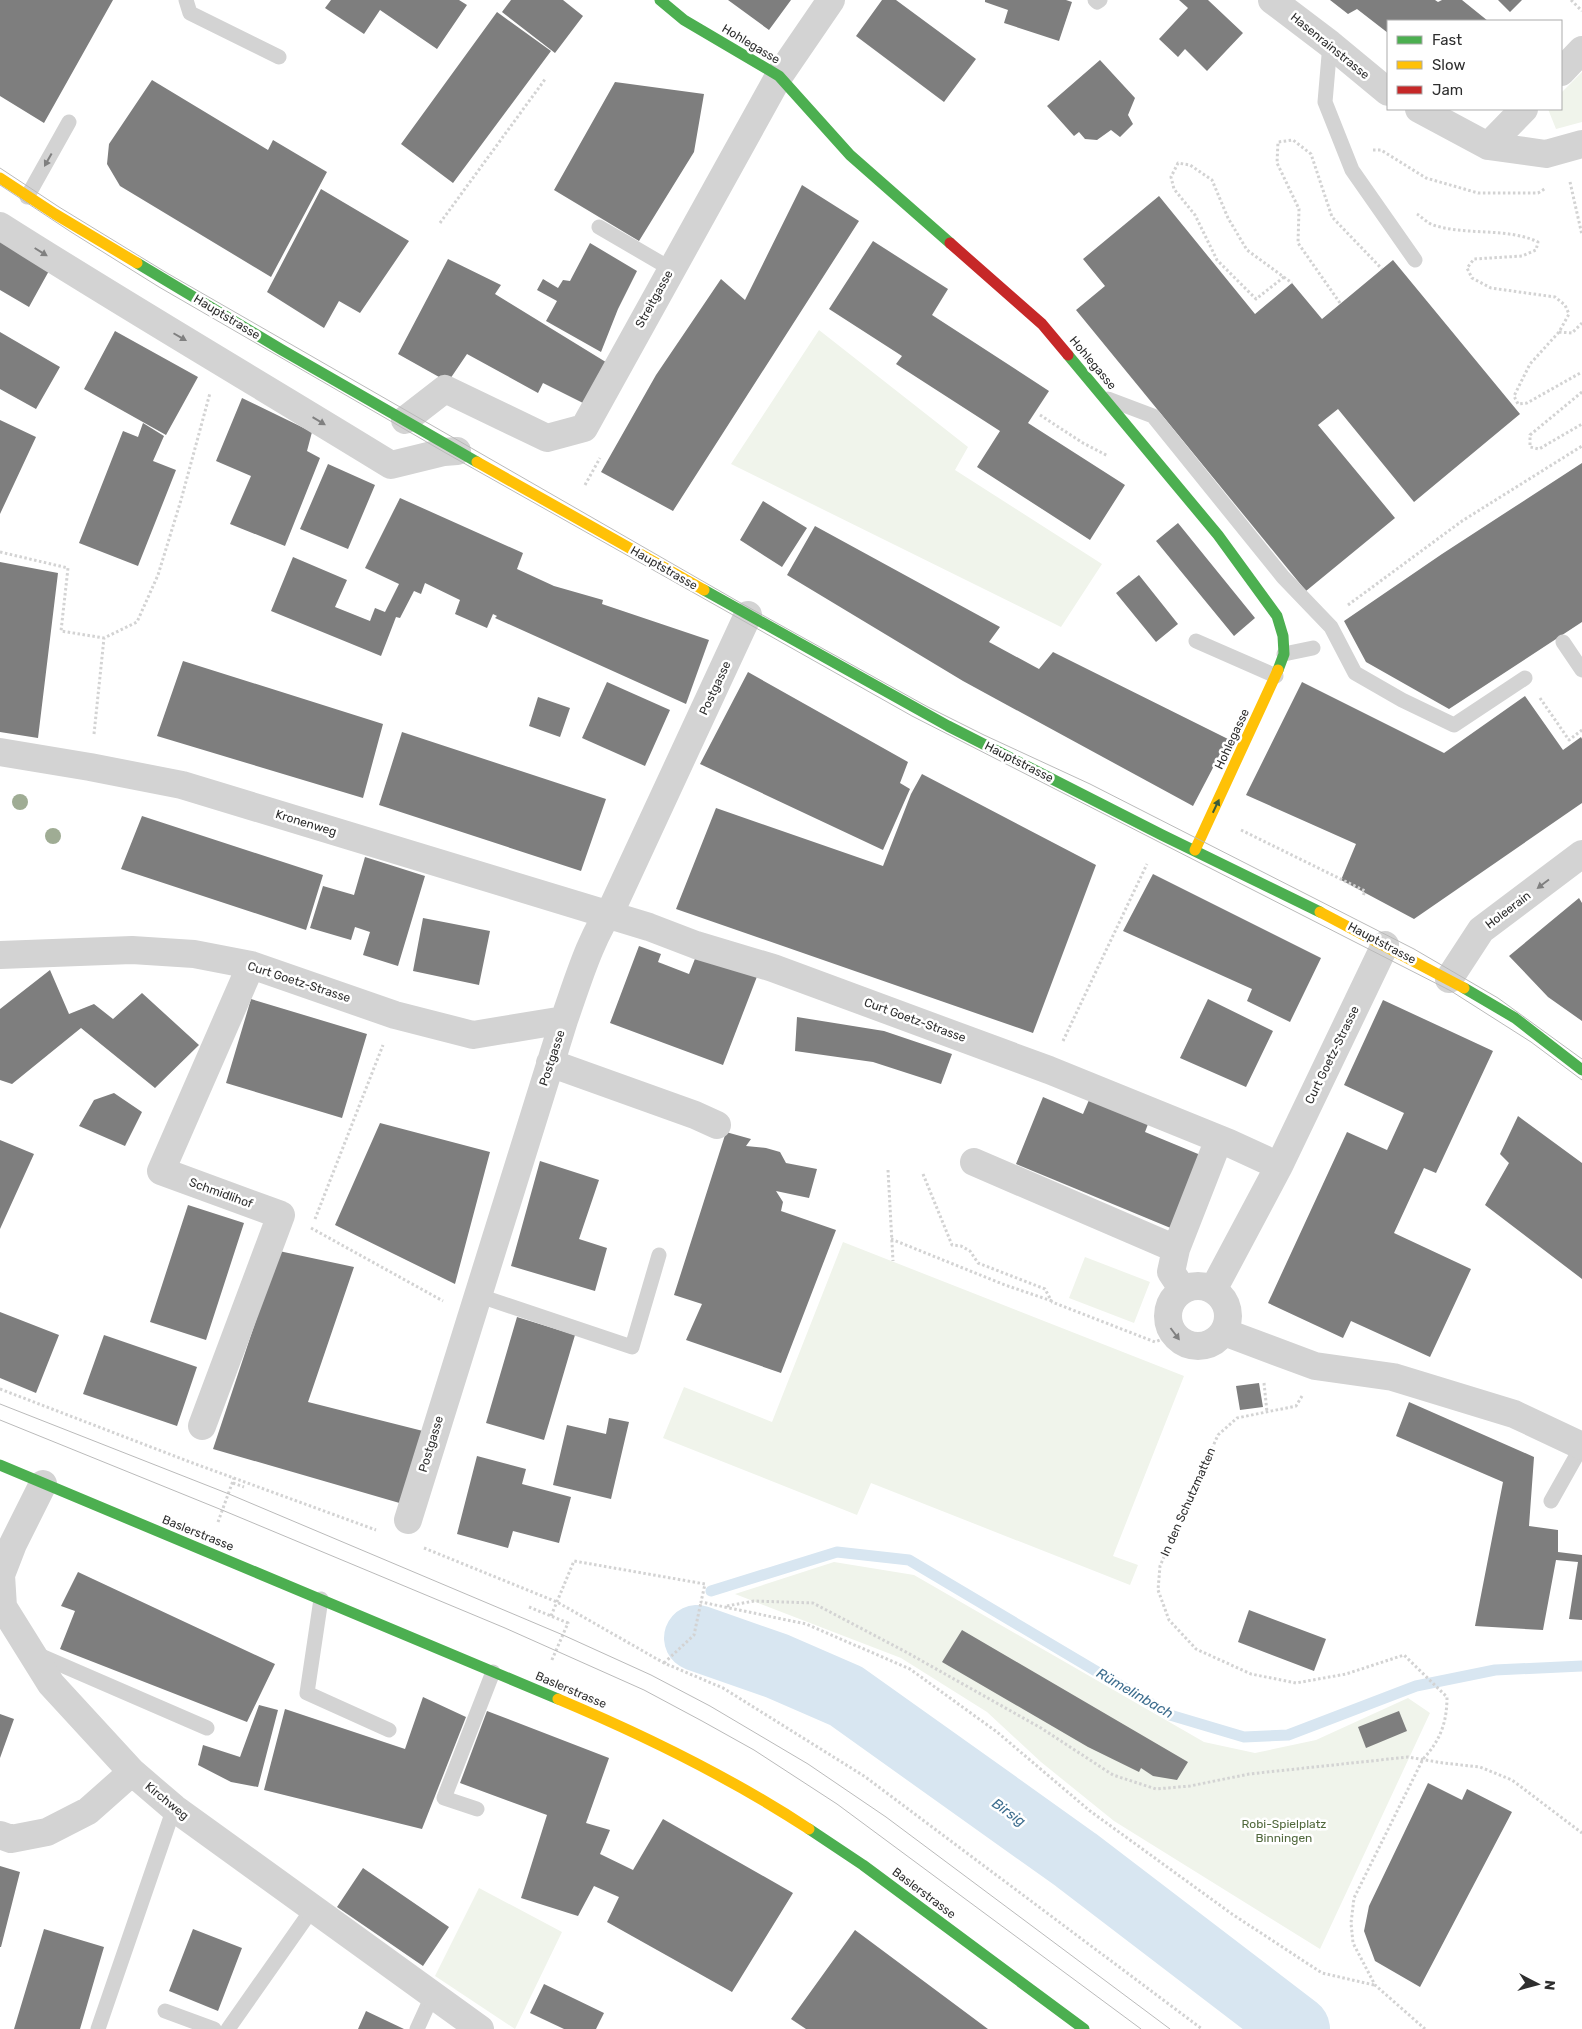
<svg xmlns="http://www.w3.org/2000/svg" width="1582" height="2029" font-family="Rubik,sans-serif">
<rect width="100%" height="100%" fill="#fff"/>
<!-- green -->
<path fill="#f0f4eb" d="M1582 72V122L1556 129 1548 109H1561V93Z
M819 330 968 447 955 470 1102 564 1061 627 731 464Z
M843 1242 1184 1376 1113 1556 1138 1565 1130 1585 871 1483 857 1515 663 1438 684 1387 772 1422Z
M1085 1257 1150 1282 1134 1323 1069 1298Z
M834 1562 914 1575 1204 1742 1255 1753 1316 1740 1408 1698 1430 1713 1320 1949 1114 1821 1041 1762 987 1712 901 1658 735 1594Z
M479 1888 562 1932 515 2029 435 1976Z"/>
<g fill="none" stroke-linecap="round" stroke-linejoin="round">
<!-- stream -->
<path stroke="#d8e6f1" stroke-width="11" d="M711 1591 837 1552 909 1560 1170 1715 1244 1737 1288 1735 1416 1686 1495 1670 1582 1666"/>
<!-- river -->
<path stroke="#d8e6f1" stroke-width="66" d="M697 1638 777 1666 846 1696 1076 1860 1297 2029"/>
</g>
<!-- building -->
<path fill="#7e7e7e" d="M0 0H113L44 123 0 96Z
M331 0H459L467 5 437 49 380 10 364 34 325 8Z
M511 0H563L583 16 555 53 502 12Z
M728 0H791L769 30Z
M882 0H896L976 59 944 102 856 36Z
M985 0H1066L1072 2 1059 41 1004 23 1008 10 985 2Z
M1179 0H1208L1243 33 1207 71 1185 49 1178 57 1159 39 1188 8Z
M1330 0H1435L1438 2 1442 0H1462L1488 21H1388V33L1357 9 1348 14Z
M1498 0H1522L1510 12Z
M497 12 551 51 453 183 401 144Z
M1100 60 1135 98 1128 115 1133 124 1120 137 1111 130 1097 140 1085 139 1079 132 1074 136 1047 106Z
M152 80 268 150 273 140 327 172 271 277 120 186 107 164 109 144Z
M615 82 704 94 694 152 639 241 554 190Z
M802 185 859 221 673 511 601 472 656 375 721 279 745 300Z
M321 189 409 241 360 313 339 301 324 328 267 292Z
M1159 196 1255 314 1292 283 1322 319 1393 260 1520 414 1414 502 1338 409 1318 425 1395 518 1306 591 1076 310 1105 286 1083 259Z
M0 234 50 269 29 307 0 290Z
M873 241 948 289 932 315 1049 391 1028 423 1125 485 1090 540 977 467 1000 431 896 364 902 356 829 309Z
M590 243 637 271 618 309 601 352 546 321 557 301 537 290 543 279 558 288 563 280 570 281Z
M448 259 501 285 495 294 609 364 585 404 543 383 538 393 467 354 448 382 398 354Z
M115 331 198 377 166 435 84 389Z
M0 332 60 367 36 409 0 389Z
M242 398 312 432 307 451 320 458 285 546 230 524 251 476 216 461Z
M0 420 36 437 0 514Z
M143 423 164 436 153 461 176 470 138 566 79 543 123 431 138 437Z
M1582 463V622L1449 709 1366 662 1344 621 1442 554Z
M328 464 375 485 348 549 300 529Z
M400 498 523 553 517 569 554 586 603 600 602 604 709 640 686 704 495 618 497 616 493 614 487 628 455 614 460 600 425 583 421 594 414 591 400 618 396 617 381 656 271 611 293 557 347 580 335 607 370 621 375 608 385 612 399 584 365 568Z
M763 501 807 528 782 567 740 540Z
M1178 523 1255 618 1234 636 1156 541Z
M815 526 1000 627 989 642 1039 669 1053 652 1228 739 1193 806 963 681 787 575Z
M0 562 58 573 38 738 0 732Z
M1139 575 1178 624 1156 642 1116 593Z
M183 661 383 724 363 798 157 736Z
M748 672 908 762 900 783 910 789 883 850 700 764Z
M607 682 670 710 645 766 582 738Z
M1302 682 1444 753 1525 696 1563 750 1581 737 1582 739V803L1414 919 1341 880 1356 844 1246 795Z
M538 697 570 708 560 737 529 726Z
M402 732 606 799 581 871 379 805Z
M922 774 1096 865 1033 1033 676 909 716 808 883 866 911 794Z
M142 816 323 875 306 930 121 869Z
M365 857 425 876 398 966 363 955 370 932 355 927 351 940 310 928 323 886 354 895Z
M1153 874 1321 958 1290 1022 1247 1001 1252 989 1123 931Z
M1579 898 1582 903V1021L1548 997 1509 956Z
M423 918 490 931 479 985 413 971Z
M639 946 661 954 658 962 689 974 698 951 758 974 723 1065 610 1023Z
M50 970 69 1014 94 1004 113 1019 142 993 199 1045 155 1088 81 1028 12 1084 0 1080V1009Z
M251 999 367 1034 342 1118 226 1083Z
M1208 999 1273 1031 1246 1087 1180 1058Z
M1383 1000 1493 1051 1436 1173 1424 1168 1394 1233 1471 1269 1430 1357 1351 1321 1343 1338 1268 1303 1347 1132 1387 1150 1404 1113 1344 1085Z
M797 1017 884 1031 952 1054 941 1084 873 1062 795 1051Z
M114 1093 142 1112 125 1146 79 1126 94 1100Z
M1043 1097 1083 1114 1089 1100 1148 1124 1145 1132 1203 1156 1173 1229 1016 1164Z
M1518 1116 1582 1163V1279L1485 1205 1509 1163 1500 1154Z
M380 1123 490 1152 455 1284 335 1225Z
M726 1132 751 1139 746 1146 766 1148 780 1152 786 1163 817 1169 809 1198 776 1191 783 1202 781 1211 836 1230 781 1373 686 1340 702 1304 674 1295Z
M0 1140 34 1154 0 1229Z
M540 1161 599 1180 579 1239 607 1248 595 1291 511 1266Z
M188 1205 244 1223 206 1340 150 1322Z
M279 1251 354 1267 308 1402 423 1431 403 1504 213 1449Z
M0 1312 59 1335 36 1393 0 1378Z
M517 1317 575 1335 544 1440 486 1423Z
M104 1335 197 1367 177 1426 83 1394Z
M1259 1383 1263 1407 1240 1410 1236 1386Z
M1409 1402 1534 1457 1529 1526 1558 1530V1552L1582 1555V1620L1569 1619 1578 1562 1556 1560 1543 1630 1475 1626 1503 1482 1396 1436Z
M609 1418 629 1422 611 1499 553 1485 567 1425 606 1434Z
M477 1456 526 1469 522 1484 571 1497 559 1543 513 1531 508 1548 457 1534Z
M78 1572 275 1664 247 1722 60 1649 75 1611 61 1606Z
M1249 1610 1326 1639 1314 1671 1238 1642Z
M962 1630 1188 1762 1177 1780 1153 1776 1141 1768 1139 1772 1088 1747 942 1662Z
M423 1697 466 1717 422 1829 264 1790 285 1709 405 1749Z
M259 1705 278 1710 258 1787 231 1782 198 1765 203 1745 240 1757Z
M487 1711 609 1758 586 1823 610 1830 600 1854 633 1870 663 1819 793 1893 732 1992 607 1922 619 1897 594 1886 578 1916 521 1898 547 1815 460 1783Z
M1399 1711 1407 1731 1366 1748 1358 1727Z
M0 1714 14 1719 0 1758Z
M1428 1783 1462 1800 1467 1789 1512 1812 1420 1987 1375 1961 1364 1931 1369 1906Z
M0 1866 20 1872 1 1947H0Z
M363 1868 449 1927 423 1966 337 1907Z
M44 1929 104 1947 80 2029H14Z
M193 1929 242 1948 218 2011 169 1991Z
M855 1930 988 2029H806L791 2019Z
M544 1984 604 2013 596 2029H564L530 2013Z
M366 2011 404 2029H358Z"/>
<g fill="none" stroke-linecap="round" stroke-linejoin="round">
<!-- path -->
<path stroke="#d3d3d3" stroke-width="3" stroke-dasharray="2.5 2.5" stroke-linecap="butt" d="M1571 0 1582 11
M1373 150H1381L1426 178 1478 193H1538L1546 188
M1570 182 1582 235
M1417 214C1422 217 1427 223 1433 225 1467 236 1506 227 1538 242L1536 250 1522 256 1474 259 1467 268 1472 278 1491 288 1555 297 1565 305 1569 314 1559 332 1530 364 1514 396 1518 404 1527 403 1582 372
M440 223 546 78
M1284 277 1256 299 1217 260 1195 215 1174 189 1171 177 1178 163 1190 165 1212 180 1228 218 1247 250 1292 283
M1340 303 1298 243 1299 209 1277 163 1278 142 1293 140 1311 154 1332 217 1382 269
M1559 332 1572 333 1582 323
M1582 392 1530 435V447L1539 449 1582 424
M1040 415 1083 443 1108 456
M585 485 600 458
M0 552 68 568 61 631 104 638
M1348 605 1462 521 1582 446
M1540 698 1569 740 1582 730
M94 734 104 638 137 622 158 575 181 500 210 393
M1241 830 1365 891 1363 896
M1063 1041 1147 864
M888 1170 893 1261
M923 1174 952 1245 961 1246 970 1251 978 1263 1045 1289 1052 1302 1155 1342 1173 1335
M315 1219 383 1045
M311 1228 443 1301
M891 1239 1005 1285 1052 1301
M1264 1383 1267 1412
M0 1389 190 1462 376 1530
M1302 1396 1296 1406 1237 1418 1218 1435 1160 1566 1158 1590 1169 1620 1196 1649 1251 1674 1296 1683 1346 1674 1404 1655 1447 1697C1447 1721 1441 1740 1423 1759L1354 1898 1351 1923 1353 1943 1375 1985 1425 2029
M233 1483 244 1487
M218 1522 234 1478
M424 1548 557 1602 664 1663 723 1688 864 1776 1202 2029
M727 1606 754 1601 813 1603 906 1652 1041 1728 1113 1775 1156 1789 1190 1786 1249 1774 1408 1757 1443 1763 1480 1767 1512 1780 1582 1833
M529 1607 568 1623 551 1662
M551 1616 574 1561 705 1584 701 1602 806 1624 910 1669 997 1732 1090 1811 1232 1914 1322 1973 1374 1985
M664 1663 694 1635 701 1602"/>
<!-- lane -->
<path stroke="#d3d3d3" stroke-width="15" d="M186 0 190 13 279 57
M1095 0 1097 2 1100 0
M1330 44 1325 102 1352 170 1415 260
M27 197 69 122
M599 227 671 269
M1108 399 1153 416 1283 577 1331 627 1355 673 1402 700 1454 725 1525 678
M1196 641 1276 676
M1563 642 1582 670
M1284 654 1313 648
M477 1295 632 1347 659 1255
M1551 1501 1582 1446
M321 1599 307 1693 389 1730
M34 1653 207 1728
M477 1809 444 1798 493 1672
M165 2011 214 2029
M98 2029 174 1808
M228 2029 313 1908
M417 2029 433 1994"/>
<!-- street -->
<path stroke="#d3d3d3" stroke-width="28" d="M1272 0 1330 44 1388 92
M1561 72 1582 50
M1419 109 1488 146 1546 154 1582 144
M1488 146 1524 109
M0 226C129 308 261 385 391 465L444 452 457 451
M405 420 445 389 547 438 584 428 779 76 831 0
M0 752 90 767 182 785 649 927 696 945 773 968 1049 1070 1229 1143 1279 1166
M0 955 132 950 194 954 251 965 395 1015 473 1035 564 1020
M1449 979 1481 930 1582 854
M550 1063 695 1115 717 1125
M974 1162 1176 1249 1171 1272 1183 1290
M1176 1249 1219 1139
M1168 1316a30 30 0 1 1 60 0a30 30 0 1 1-60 0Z
M1213 1290 1279 1166 1385 945
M1224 1332 1315 1366 1393 1377 1514 1414 1582 1446
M202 1426 281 1215 161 1171 251 965
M43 1484 13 1544 1 1575 3 1607 51 1684 132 1772 174 1808 480 2029
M408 1520 564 1020C578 981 590 938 614 904L748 615
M0 1835 11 1839 47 1832 88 1811 132 1772"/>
<!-- fast -->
<path stroke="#4caf50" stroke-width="11" d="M660 0 684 20 779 76 850 155 950 243
M137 263 282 350 477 462
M1068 355 1218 535 1277 616 1283 636 1284 654 1278 670
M704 590 948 726 1162 835 1320 912
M1464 988 1515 1018 1582 1070
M0 1465 558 1699
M809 1829 863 1865 1084 2029"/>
<!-- slow -->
<path stroke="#ffc107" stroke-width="11" d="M0 178 55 214 137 263
M477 462 704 590
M1195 850 1278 670
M1320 912 1464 988
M558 1699C646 1736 730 1777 809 1829"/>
<!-- jam -->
<path stroke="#c62828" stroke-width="11" d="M950 243 1042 324 1068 355"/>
<!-- tram -->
<path stroke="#bababa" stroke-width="1" d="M0 168 59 207 167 273 739 602 928 707 984 735 1090 784 1414 949 1498 998 1582 1059
M0 185 71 232 159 287 444 452 912 716 1451 991 1531 1042 1582 1080
M0 1404 229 1494 563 1635 651 1675 710 1706 808 1764 886 1817 1170 2029
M0 1420 222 1510 505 1628 644 1690 702 1721 754 1750 837 1804 1141 2029"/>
</g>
<!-- trees -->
<g fill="#9fac94">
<circle cx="20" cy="802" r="8"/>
<circle cx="53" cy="836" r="8"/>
</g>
<!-- one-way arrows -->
<defs><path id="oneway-solid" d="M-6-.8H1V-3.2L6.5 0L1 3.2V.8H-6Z" transform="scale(1.25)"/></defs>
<g fill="#808080">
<use href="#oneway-solid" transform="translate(48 160) rotate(119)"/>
<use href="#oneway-solid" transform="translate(41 252) rotate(32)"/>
<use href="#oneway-solid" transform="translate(180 337) rotate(30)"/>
<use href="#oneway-solid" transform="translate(319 421) rotate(31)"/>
<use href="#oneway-solid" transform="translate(1543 884) rotate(143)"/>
<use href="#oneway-solid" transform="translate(1175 1334) rotate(53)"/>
</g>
<use fill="#385b3a" href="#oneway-solid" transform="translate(1216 806) rotate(-65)"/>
<g text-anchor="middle" stroke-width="5" stroke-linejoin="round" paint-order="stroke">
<!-- street labels -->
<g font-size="12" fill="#2e2e2e" stroke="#fff">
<text transform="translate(751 44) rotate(31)" y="4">Hohlegasse</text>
<text transform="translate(1330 46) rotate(39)" y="4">Hasenrainstrasse</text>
<text transform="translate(654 299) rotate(-61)" y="4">Streitgasse</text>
<text transform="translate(227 317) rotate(31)" y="4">Hauptstrasse</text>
<text transform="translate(1093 363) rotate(50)" y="4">Hohlegasse</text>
<text transform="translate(664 568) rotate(30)" y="4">Hauptstrasse</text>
<text transform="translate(715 688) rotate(-65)" y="4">Postgasse</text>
<text transform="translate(1232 739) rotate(-65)" y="4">Hohlegasse</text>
<text transform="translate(1019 762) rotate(27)" y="4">Hauptstrasse</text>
<text transform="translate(306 823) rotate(17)" y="4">Kronenweg</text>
<text transform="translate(1508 910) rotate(-37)" y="4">Holeerain</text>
<text transform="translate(1382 943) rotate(28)" y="4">Hauptstrasse</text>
<text transform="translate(299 982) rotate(18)" y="4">Curt Goetz-Strasse</text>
<text transform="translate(915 1020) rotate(20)" y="4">Curt Goetz-Strasse</text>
<text transform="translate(1332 1055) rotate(-64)" y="4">Curt Goetz-Strasse</text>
<text transform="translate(552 1058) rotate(-72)" y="4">Postgasse</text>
<text transform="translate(221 1193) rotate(20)" y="4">Schmidlihof</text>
<text transform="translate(431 1444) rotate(-73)" y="4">Postgasse</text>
<text transform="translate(1188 1502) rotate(-66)" y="4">In den Schutzmatten</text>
<text transform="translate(198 1533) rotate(22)" y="4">Baslerstrasse</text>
<text transform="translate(571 1690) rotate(23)" y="4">Baslerstrasse</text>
<text transform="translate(167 1801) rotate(39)" y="4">Kirchweg</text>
<text transform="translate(924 1893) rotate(37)" y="4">Baslerstrasse</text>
</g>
<!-- park labels -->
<g font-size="12" fill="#50683c" stroke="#fff">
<text x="1284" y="1828">Robi-Spielplatz<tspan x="1284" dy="14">Binningen</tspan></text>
</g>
<!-- water labels -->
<g font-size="14" font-style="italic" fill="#3d6d8e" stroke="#fff">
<text transform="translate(1135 1693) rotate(30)" y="5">Rümelinbach</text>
<text transform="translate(1009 1812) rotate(35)" y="5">Birsig</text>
</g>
</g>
<!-- legend -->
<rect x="1387" y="20" width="175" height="90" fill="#ffffff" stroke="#ababab"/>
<rect x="1397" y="36" width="25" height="8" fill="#4caf50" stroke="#ababab"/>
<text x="1432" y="45" font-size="15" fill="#2e2e2e">Fast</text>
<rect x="1397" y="61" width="25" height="8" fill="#ffc107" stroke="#ababab"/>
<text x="1432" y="70" font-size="15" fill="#2e2e2e">Slow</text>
<rect x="1397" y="86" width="25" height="8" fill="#c62828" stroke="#ababab"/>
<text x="1432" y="95" font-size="15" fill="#2e2e2e">Jam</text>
<!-- north arrow -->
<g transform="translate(1537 1984) rotate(96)" stroke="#ffffff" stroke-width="4" paint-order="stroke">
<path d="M0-4L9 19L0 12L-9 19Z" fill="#2e2e2e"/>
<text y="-8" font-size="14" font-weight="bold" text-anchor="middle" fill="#2e2e2e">N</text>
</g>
</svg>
